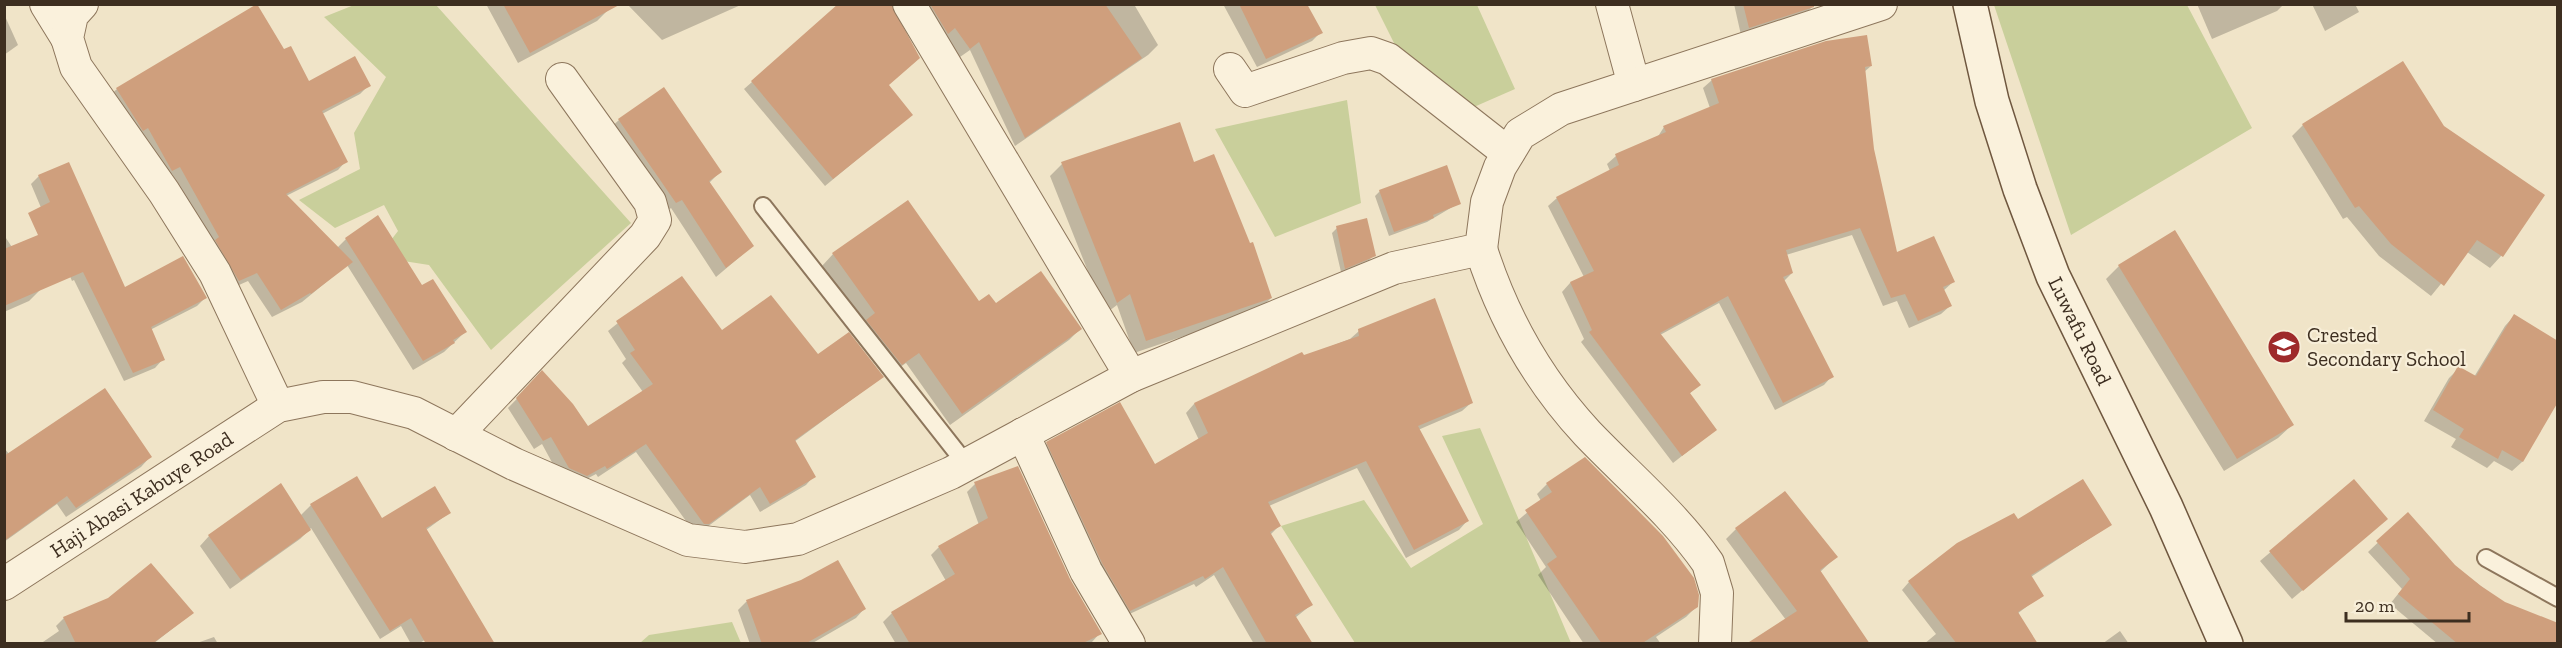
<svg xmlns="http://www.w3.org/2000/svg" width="2562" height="648" font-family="'Zilla Slab',serif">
<rect width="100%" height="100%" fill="#f0e4c8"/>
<!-- green -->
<path fill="#c9cf9b" d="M354 5H436L631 223 491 350 429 265 378 257 398 231 384 205 335 228 299 200 360 169 354 133 386 77 324 17Z
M1375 5H1477L1515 89 1467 110 1400 55Z
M1994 5H2187L2252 128 2071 235Z
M1347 100 1361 203 1275 237 1215 129Z
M1480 428 1571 643H1355L1281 526 1364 500 1411 568 1483 524 1442 436Z
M732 622 741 643H640L649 635Z"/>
<!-- shadow -->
<path fill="#0003" d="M486 4H604L608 10 597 21 518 63Z
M627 4H743L662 40Z
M917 4H1137L1135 6 1158 45 1148 55 1015 146 970 50 960 57Z
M1223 4H1305L1321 32 1312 41 1257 67Z
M1734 4H1812V7L1805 14 1741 35Z
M2197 4H2284L2277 11 2212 39Z
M2312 4H2355L2359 12 2325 31Z
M4 14 18 45 4 55Z
M283 51 309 83 369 85 360 94 322 114 346 161 338 170 286 196 337 248 346 239 422 287 465 332 444 352 413 370 347 265 302 302 272 317 248 281 230 289 211 246 172 174 163 178 108 97 117 89Z
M1871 66 1864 72 1873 149 1896 254 1953 282 1943 291 1950 306 1941 314 1909 328 1897 301 1883 306 1852 235 1786 255 1792 273 1784 281 1832 376 1824 385 1775 410 1719 303 1660 335 1699 385 1689 394 1715 430 1673 463 1581 342 1584 339 1562 292 1570 283 1584 277 1548 206 1557 198 1610 171 1607 164 1616 156 1657 138 1664 127 1710 108 1703 88 1712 80Z
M752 82 887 86 911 115 825 186 744 89Z
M619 120 720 172 709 183 742 255 716 277 671 208 666 212 609 129Z
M2303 125 2443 127 2543 196 2501 256 2490 268 2467 252 2431 296 2379 256 2347 217 2343 219 2292 136Z
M1062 164 1271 298 1258 311 1134 353 1117 305 1105 314 1050 176Z
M39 176 124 289 205 298 197 306 150 330 163 359 155 368 124 381 74 280 72 281 31 184Z
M1380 191 1459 203 1427 222 1389 236 1375 196Z
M1337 228 1374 255 1369 260 1341 272 1332 233Z
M4 235 40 290 29 301 4 312Z
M833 254 979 303 1080 329 1069 340 950 425 906 363 889 375 863 324 822 266Z
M2119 266 2292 425 2278 438 2224 471 2106 279Z
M681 278 722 332 818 356 882 377 794 442 814 476 806 485 760 512 750 495 699 533 694 532 636 452 598 477 596 474 577 484 560 477 542 444 534 449 508 408 542 373 587 428 643 392 622 363 626 359 608 331 643 303Z
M2514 316 2558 399 2522 462 2512 471 2494 461 2487 468 2451 447 2456 439 2424 421 2449 378 2459 368 2474 377 2505 326Z
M1359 331 1471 403 1462 411 1418 430 1467 521 1459 530 1406 558 1357 468 1269 506 1279 526 1270 535 1311 605 1295 618 1311 644H1254L1214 575 1196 587 1194 584 1121 618 1039 452 1047 443 1154 466 1199 440 1186 413 1194 404 1302 354 1303 357 1350 339Z
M4 448 10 455 150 457 141 467 66 517 57 504 4 542Z
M2354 481 2376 528 2292 599 2260 561Z
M975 484 1100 633 1092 642 896 644 883 622 892 613 946 581 931 555 939 547 979 525 967 492Z
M1547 484 1697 606 1686 617 1656 637 1661 644H1584L1538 575 1546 567 1516 522 1541 501 1537 494Z
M311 505 382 520 449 513 426 530 463 617 418 644H411L401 626 380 639 311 528 300 539 230 589 200 546 209 536 300 516Z
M2408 514 2454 566 2558 644H2438L2390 604 2402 589 2368 552Z
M2017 521 2110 525 2031 577 2042 595 2017 614 2020 644H1924L1936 634 1902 590 1909 582Z
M1736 529 1836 557 1820 572 1868 644 1786 620 1726 539Z
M802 581 864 609 856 618 811 644H750L738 610 746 602Z
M192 613 153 644H40L59 631 56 626 64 618Z
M2120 631 2129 644H2102Z
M214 637 218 644H194Z"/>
<!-- building -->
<path fill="#cf9f7d" d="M257 4 284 49 291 46 309 81 355 56 371 86 322 111 348 162 286 194 353 262 311 294 310 293 281 310 257 273 239 281 215 240 219 237 180 167 172 171 148 128 143 131 116 88Z
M503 4H621L530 53Z
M838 4H891L920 58 889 85 913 115 833 179 751 81Z
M930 4H1105L1142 58 1025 138 979 42 970 49 955 28 948 34Z
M1239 4H1307L1323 33 1266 59Z
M1743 4H1814V7L1749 28Z
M1867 35 1872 66 1865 67 1874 149 1897 252 1934 236 1955 282 1943 287 1952 306 1918 321 1905 294 1891 298 1860 228 1786 250 1793 273 1783 277 1834 377 1783 403 1728 296 1660 333 1701 385 1690 393 1717 430 1682 456 1589 332 1592 330 1570 282 1594 271 1556 197 1619 165 1615 154 1666 132 1663 126 1719 103 1711 79 1826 41Z
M2403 61 2444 126 2545 195 2503 257 2477 240 2444 286 2391 244 2359 206 2355 208 2302 124Z
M664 87 722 172 709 181 754 246 726 268 682 200 676 203 618 119Z
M1180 122 1194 162 1214 154 1250 243 1253 242 1272 298 1146 341 1130 294 1117 303 1061 162Z
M69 162 125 287 183 256 207 298 151 327 165 360 133 373 83 272 4 306V249L38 235 28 213 50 202 38 175Z
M1447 165 1461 204 1433 215 1434 218 1394 232 1379 190Z
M908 200 979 301 989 294 996 303 1041 271 1082 329 962 414 919 353 902 365 866 320 875 313 832 253Z
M378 215 422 285 433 279 467 332 453 340 455 343 423 361 345 238Z
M1367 218 1376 256 1345 269 1336 226Z
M2175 230 2294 425 2237 459 2118 265Z
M682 276 722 330 771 295 818 354 849 332 884 377 795 440 816 477 770 504 760 487 709 524H704L646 444 607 469 605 466 587 476 569 468 551 437 543 441 516 398 542 370 573 404 588 426 653 384 630 353 635 350 616 321Z
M1435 298 1473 403 1418 426 1469 521 1414 550 1366 461 1268 502 1281 526 1270 532 1313 605 1295 615 1313 644H1267L1223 567 1205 579 1203 576 1130 611 1102 563 1046 442 1120 402 1155 464 1208 433 1194 403 1302 352 1304 355 1359 336 1358 329Z
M2514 314 2558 341V402L2523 462 2502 450 2498 459 2459 437 2464 429 2433 410 2458 366 2476 376Z
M105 388 152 457 76 508 67 496 4 541V456Z
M1585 457 1663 536 1694 578 1699 595 1698 607 1641 644H1602L1547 564 1557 557 1525 510 1552 492 1546 483Z
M1018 466 1070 579 1102 634 1081 644H910L891 612 955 574 938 546 988 518 974 482Z
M357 476 382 518 435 486 451 513 426 528 495 644H426L411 618 390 631 310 504Z
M2083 479 2112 525 2031 575 2044 596 2018 612 2038 644H1957L1908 581 1957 543 2014 513 2018 519Z
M2354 479 2388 519 2303 591 2269 551Z
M281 483 311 530 241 580 208 535Z
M1785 491 1838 557 1820 570 1870 644H1746L1797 611 1735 528Z
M2408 512 2455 565 2481 586 2505 602 2558 623V644H2458L2398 594 2410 579 2376 541Z
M838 560 866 609 805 644H762L746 600 801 580Z
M151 563 194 613 152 644H76L63 617 108 598Z"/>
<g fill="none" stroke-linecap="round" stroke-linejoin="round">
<defs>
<path id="lane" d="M763 206 966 464
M2486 558 2558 598"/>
<g id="street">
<path d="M46 4 67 38"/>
<path d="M82 4 72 15 67 38 76 67 164 192 215 273 278 406"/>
<path d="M909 4 1131 376"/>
<path d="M1612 4 1634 85"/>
<path d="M1230 69 1245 91 1343 58 1371 53 1388 59 1508 153"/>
<path d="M1481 249C1503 318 1538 380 1587 433 1627 475 1675 515 1708 563L1717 593 1715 644"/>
<path d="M1023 434 1086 571 1129 644"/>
<path d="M456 435 645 236 655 220 650 202 562 79"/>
<path id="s1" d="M4 584 278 406 323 397H352L414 413 514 464 688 540 745 547 798 539 951 473 1131 376 1394 268 1481 249 1487 202 1500 167 1520 134 1561 109 1881 4"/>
</g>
<g id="secondary">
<path id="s2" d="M1970 4 1992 101 2020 189 2053 276 2166 507 2226 644"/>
</g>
</defs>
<!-- lane casing -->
<use href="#lane" stroke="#8d765c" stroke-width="20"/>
<!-- street casing -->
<use href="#street" stroke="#8d765c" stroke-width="34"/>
<!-- secondary casing -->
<use href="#secondary" stroke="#6f573f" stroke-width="36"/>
<!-- lane -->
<use href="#lane" stroke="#faf1dc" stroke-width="16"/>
<!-- street -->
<use href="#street" stroke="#faf1dc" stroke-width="32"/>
<!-- secondary -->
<use href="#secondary" stroke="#faf1dc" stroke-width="33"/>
</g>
<!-- icons -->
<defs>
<symbol id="school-disc" viewBox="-11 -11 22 22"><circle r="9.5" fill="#9e2a2b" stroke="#f7eed8"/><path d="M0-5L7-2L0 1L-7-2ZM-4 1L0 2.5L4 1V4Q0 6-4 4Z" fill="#fff"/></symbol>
</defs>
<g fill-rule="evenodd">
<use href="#school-disc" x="2265" y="328" width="38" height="38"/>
</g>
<g text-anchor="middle" stroke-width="4.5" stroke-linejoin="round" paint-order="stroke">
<!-- street labels -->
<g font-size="21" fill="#3d2e20" stroke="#f7eed8">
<text dy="7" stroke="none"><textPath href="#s2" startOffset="346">Luwafu Road</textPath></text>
<text dy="7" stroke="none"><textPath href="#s1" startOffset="164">Haji Abasi Kabuye Road</textPath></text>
</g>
<!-- poi labels -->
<g font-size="21" fill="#3d2e20" stroke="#f7eed8" text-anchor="start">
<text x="2307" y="342">Crested<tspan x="2307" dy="24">Secondary School</tspan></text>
</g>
</g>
<!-- border -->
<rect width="2562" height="648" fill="none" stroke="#3d2e20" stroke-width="12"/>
<!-- scale -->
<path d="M2346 612v9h123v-9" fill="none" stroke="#3d2e20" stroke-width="3"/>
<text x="2355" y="612" font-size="18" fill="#3d2e20" stroke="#f7eed8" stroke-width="4.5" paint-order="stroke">20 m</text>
</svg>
